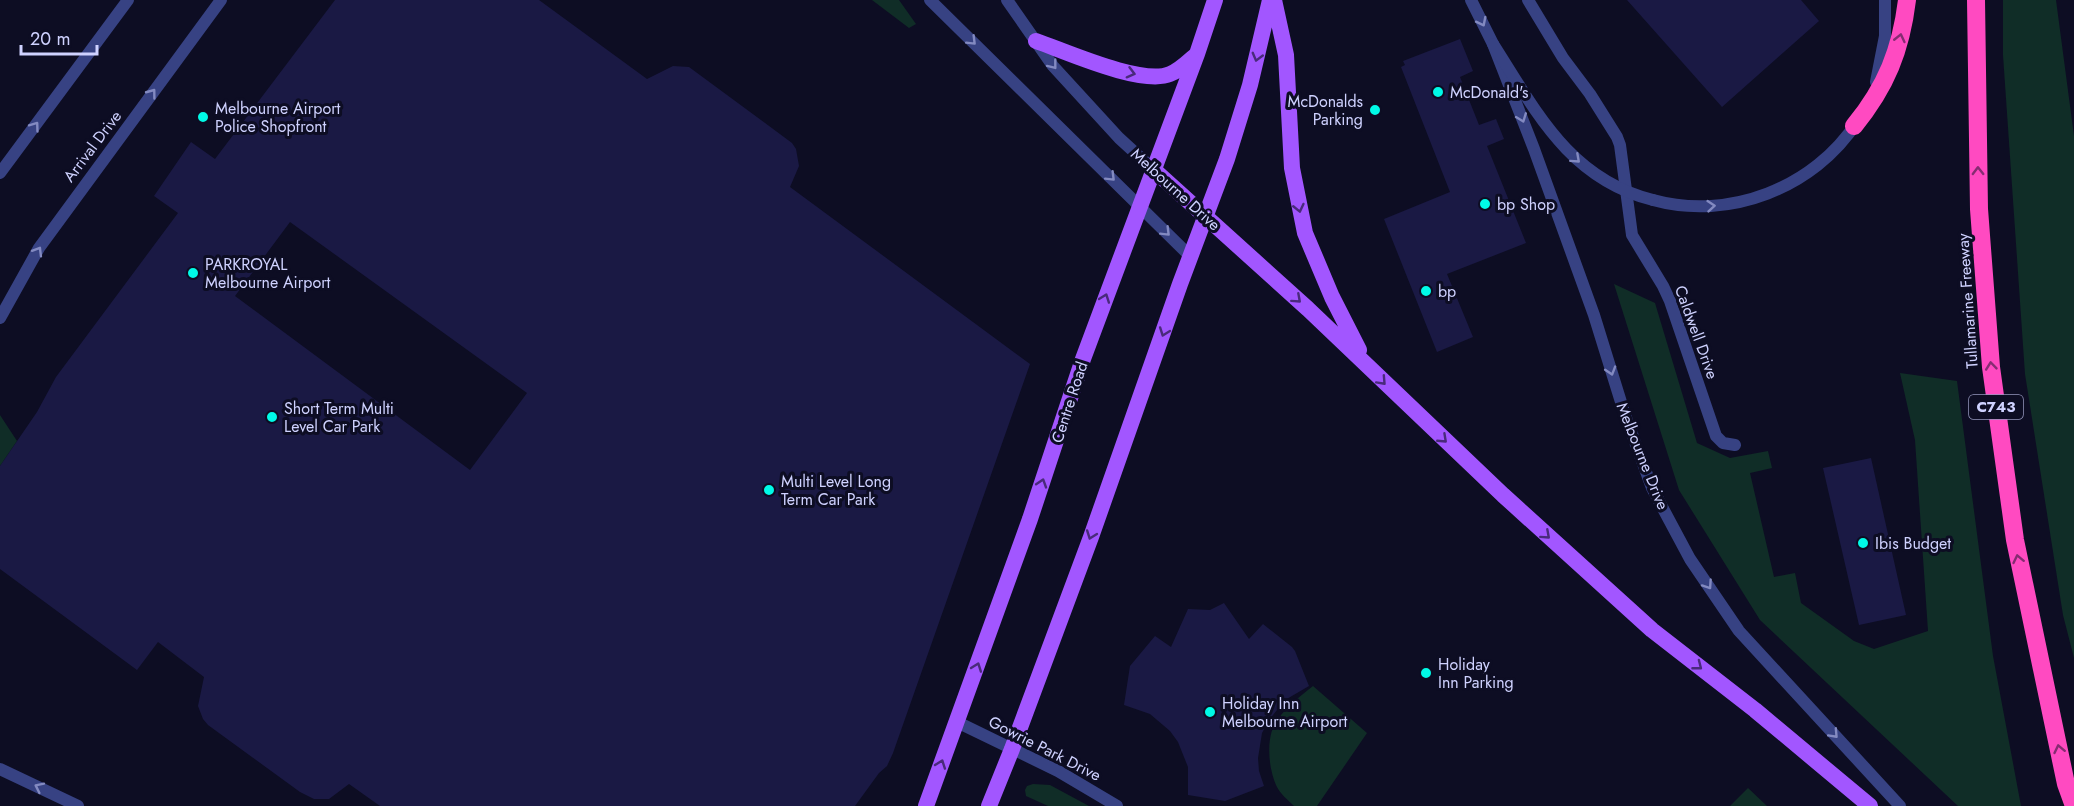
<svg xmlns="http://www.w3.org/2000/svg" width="2074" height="806" font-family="Jost,sans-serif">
<rect width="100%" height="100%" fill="#0d0d23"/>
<!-- green -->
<path fill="#102d27" d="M872 0H899L916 24 909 28Z
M2003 0H2056L2074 136V658L2063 615 2025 374 2003 55Z
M1614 284 1655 303 1697 443 1730 458 1768 451 1772 468 1750 473 1774 577 1795 573 1801 603 1854 641 1874 649 1928 631 1915 440 1900 373 1957 381 1993 656 2021 806H1958L1760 620 1679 490Z
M0 415 17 441 0 466Z
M1313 686 1367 733 1317 806H1294C1288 800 1280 794 1276 785 1269 770 1266 741 1274 726 1282 710 1299 697 1313 686Z
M1033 784 1050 785 1089 806H1048L1026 796 1025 790 1027 786Z
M1748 788 1767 806H1730Z"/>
<!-- building -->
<path fill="#1a1944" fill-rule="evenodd" d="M335 0H539L647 79 673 66 689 67 792 143 796 149 799 166 790 187 1030 364 893 753 887 766 879 773 855 806H380L349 784 329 799H314L300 792 208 725 203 719 198 706 204 677 158 642 137 670 0 569V466L37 412 56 377 178 213 154 196 191 142 215 159ZM290 222 527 393 470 470 235 296Z
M1627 0H1801L1819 21 1722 107Z
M1460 39 1473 71 1460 77 1479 125 1496 119 1504 139 1487 146 1526 243 1447 274 1473 337 1437 352 1384 219 1450 192 1401 67 1405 65 1403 61Z
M1871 458 1906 615 1859 625 1823 468Z
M1224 603 1249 639 1263 624 1292 647 1295 651 1309 686 1285 700 1269 720 1262 733 1258 758 1259 771 1264 786 1225 801 1188 795V767L1178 742 1170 731 1150 714 1124 705 1130 666 1155 636 1171 647 1188 609 1210 610Z"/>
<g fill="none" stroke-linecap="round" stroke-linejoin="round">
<!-- minor -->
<path stroke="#374283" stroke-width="12" d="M930 0 1191 257
M1528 0 1563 58 1590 94 1617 137 1620 145 1632 235 1663 286 1670 301 1716 436 1723 443 1735 445
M0 318 39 248 221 0
M957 722 1058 771 1117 806"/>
<!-- tertiary -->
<path stroke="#374283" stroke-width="12" d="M1007 0 1053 66 1119 138 1154 170
M1471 0 1493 44 1534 149 1594 315 1625 415 1652 488 1690 559 1739 631 1900 806
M1876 82 1885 36V0
M0 173 128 0
M1653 200C1729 221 1814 188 1857 122
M0 769 78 806"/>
<!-- primary -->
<path stroke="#a256ff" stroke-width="16" d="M1274 0 1286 55 1292 168 1305 233 1332 297 1359 350
M1036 41C1065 51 1142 86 1170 74 1179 71 1189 61 1196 55
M1154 170 1308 309 1503 495 1652 630 1755 710 1870 806
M926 806 1030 519 1083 359 1197 54 1215 0
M989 806 1012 749 1091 537 1180 284 1227 159 1250 85 1270 0"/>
<!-- motorway -->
<path stroke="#ff4ac1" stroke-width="18" d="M1976 0 1979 209 1991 367 2015 540 2066 784 2074 806
M1854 126C1886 87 1901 50 1907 0"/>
<!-- tertiary-bridge -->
<path stroke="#374283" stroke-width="12" d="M1493 44C1536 111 1569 179 1653 200"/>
</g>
<!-- one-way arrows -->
<defs><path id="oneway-chevron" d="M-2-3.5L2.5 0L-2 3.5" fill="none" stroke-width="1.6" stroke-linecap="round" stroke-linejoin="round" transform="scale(1.5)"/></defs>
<g stroke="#838ac1">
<use href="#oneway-chevron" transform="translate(1482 22) rotate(63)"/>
<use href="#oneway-chevron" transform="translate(972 41) rotate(45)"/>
<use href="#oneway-chevron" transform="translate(1053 65) rotate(52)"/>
<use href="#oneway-chevron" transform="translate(152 93) rotate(-53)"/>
<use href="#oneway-chevron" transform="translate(1522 118) rotate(69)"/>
<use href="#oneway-chevron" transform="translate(35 126) rotate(-54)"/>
<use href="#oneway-chevron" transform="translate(1576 159) rotate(42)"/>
<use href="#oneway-chevron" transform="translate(1111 177) rotate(45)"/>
<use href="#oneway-chevron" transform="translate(1711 206) rotate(-5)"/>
<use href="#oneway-chevron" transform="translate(1166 232) rotate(45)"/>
<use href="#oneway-chevron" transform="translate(38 251) rotate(-59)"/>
<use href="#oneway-chevron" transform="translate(1611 371) rotate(73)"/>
<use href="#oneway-chevron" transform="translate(1708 585) rotate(56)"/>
<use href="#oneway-chevron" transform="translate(1834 734) rotate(47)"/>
<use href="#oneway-chevron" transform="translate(39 787) rotate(-154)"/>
</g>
<g stroke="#862c72">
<use href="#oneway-chevron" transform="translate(1900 38) rotate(-77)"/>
<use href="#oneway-chevron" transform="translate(1978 171) rotate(-91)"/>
<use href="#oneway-chevron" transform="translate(1991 366) rotate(-96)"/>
<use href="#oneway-chevron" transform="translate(2018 559) rotate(-102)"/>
<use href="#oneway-chevron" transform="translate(2059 749) rotate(-102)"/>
</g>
<g stroke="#492a7b">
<use href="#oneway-chevron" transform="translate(1257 57) rotate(105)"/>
<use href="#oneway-chevron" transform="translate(1131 73) rotate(15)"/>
<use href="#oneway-chevron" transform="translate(1299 208) rotate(77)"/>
<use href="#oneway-chevron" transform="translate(1105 298) rotate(-70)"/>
<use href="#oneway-chevron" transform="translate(1297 299) rotate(42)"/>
<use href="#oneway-chevron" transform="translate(1164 332) rotate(110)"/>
<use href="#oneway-chevron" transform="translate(1382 381) rotate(47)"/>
<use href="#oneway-chevron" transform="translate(1443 439) rotate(43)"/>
<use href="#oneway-chevron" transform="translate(1042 483) rotate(-72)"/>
<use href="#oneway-chevron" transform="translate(1091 535) rotate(110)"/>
<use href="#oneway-chevron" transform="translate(1546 535) rotate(42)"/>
<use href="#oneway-chevron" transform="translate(1698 666) rotate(38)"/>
<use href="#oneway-chevron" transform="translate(977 667) rotate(-70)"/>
<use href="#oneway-chevron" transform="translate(941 764) rotate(-70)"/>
</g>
<!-- markers -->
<g fill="#00fae7" stroke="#0d0d23" stroke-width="2">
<circle cx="1438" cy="92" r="6"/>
<circle cx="1375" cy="110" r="6"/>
<circle cx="203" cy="117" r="6"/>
<circle cx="1485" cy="204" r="6"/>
<circle cx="193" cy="273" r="6"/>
<circle cx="1426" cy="291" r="6"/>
<circle cx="272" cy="417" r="6"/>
<circle cx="769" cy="490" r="6"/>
<circle cx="1863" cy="543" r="6"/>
<circle cx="1426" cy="673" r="6"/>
<circle cx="1210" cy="712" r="6"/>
</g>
<g text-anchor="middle" stroke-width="6" stroke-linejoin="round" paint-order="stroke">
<!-- shield labels -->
<rect fill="#0d0d23" stroke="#9597bd" stroke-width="1.5" x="1969" y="395" width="54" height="24" rx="4.5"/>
<g font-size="15" font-weight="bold" fill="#cfd2ff">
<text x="1996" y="412">C743</text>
</g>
<!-- poi labels -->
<g font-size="16" fill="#cfd2ff" stroke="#0d0d23" text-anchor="start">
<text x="1450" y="98">McDonald's</text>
<text x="1363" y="107" text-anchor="end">McDonalds<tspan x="1363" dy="18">Parking</tspan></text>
<text x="215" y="114">Melbourne Airport<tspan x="215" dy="18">Police Shopfront</tspan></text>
<text x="1497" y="210">bp Shop</text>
<text x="205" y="270">PARKROYAL<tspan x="205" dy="18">Melbourne Airport</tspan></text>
<text x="1438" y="297">bp</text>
<text x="284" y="414">Short Term Multi<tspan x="284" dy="18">Level Car Park</tspan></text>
<text x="781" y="487">Multi Level Long<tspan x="781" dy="18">Term Car Park</tspan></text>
<text x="1875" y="549">Ibis Budget</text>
<text x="1438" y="670">Holiday<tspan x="1438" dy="18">Inn Parking</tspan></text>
<text x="1222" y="709">Holiday Inn<tspan x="1222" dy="18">Melbourne Airport</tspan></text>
</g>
<!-- street labels -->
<g font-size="16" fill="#cfd2ff" stroke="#0d0d23">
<text transform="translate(92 146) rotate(-53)" y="6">Arrival Drive</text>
<text transform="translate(1176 189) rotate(42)" y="6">Melbourne Drive</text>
<text transform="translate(1967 301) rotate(-94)" y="6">Tullamarine Freeway</text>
<text transform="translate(1697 332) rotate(70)" y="6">Caldwell Drive</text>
<text transform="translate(1069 402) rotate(-72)" y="6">Centre Road</text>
<text transform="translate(1643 456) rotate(68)" y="6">Melbourne Drive</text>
<text transform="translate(1045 748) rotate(27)" y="6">Gowrie Park Drive</text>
</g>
</g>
<!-- scale -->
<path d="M21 45v9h76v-9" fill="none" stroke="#cfd2ff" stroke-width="3"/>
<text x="30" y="45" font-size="18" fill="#cfd2ff" stroke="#0d0d23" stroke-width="4.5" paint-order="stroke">20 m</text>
</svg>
